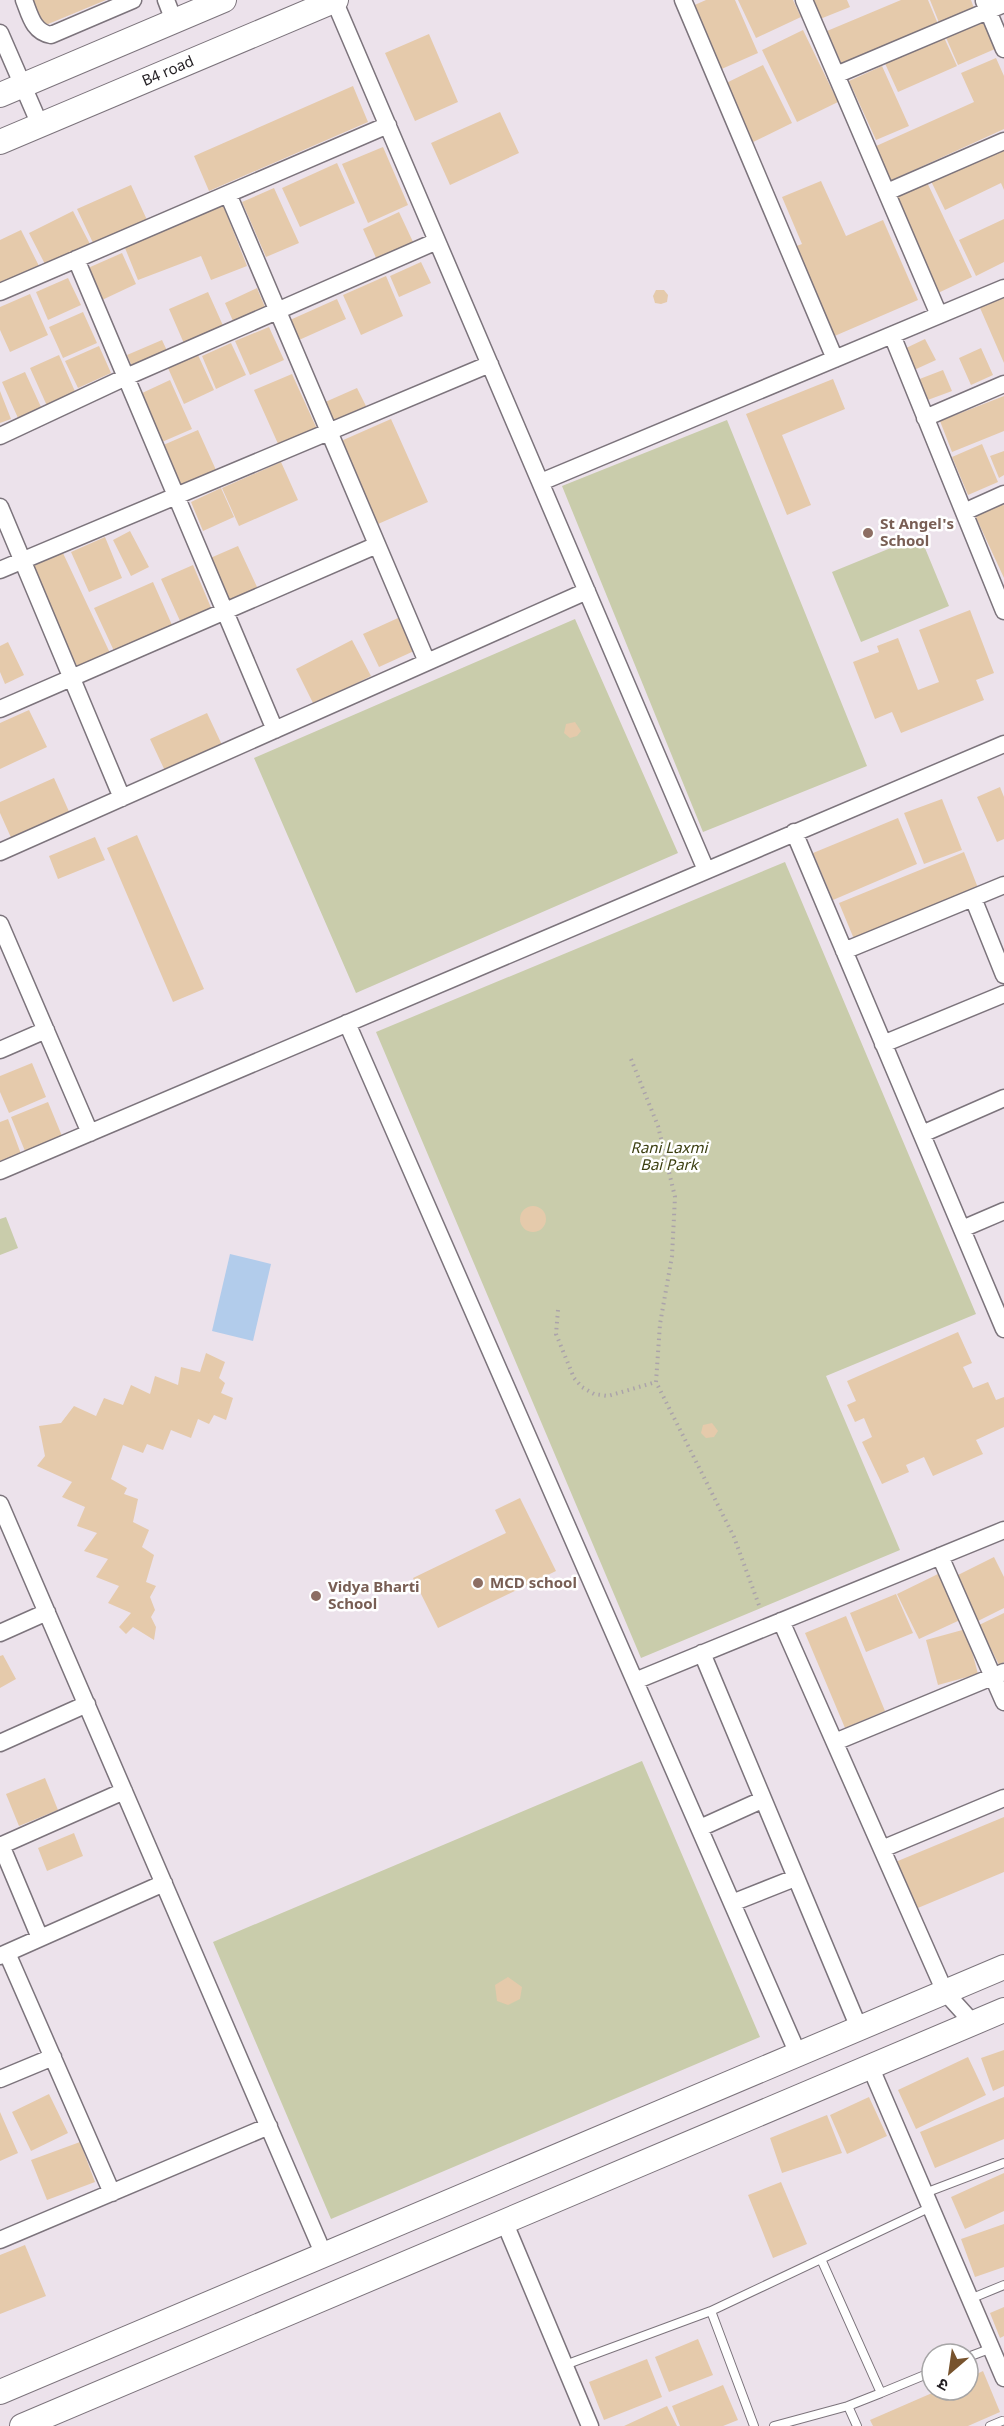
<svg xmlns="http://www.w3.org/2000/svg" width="1004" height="2426" font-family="Georgia,'Noto Sans Devanagari',serif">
<rect width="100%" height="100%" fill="#ece2eb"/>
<!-- green -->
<path fill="#c9ccab" d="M727 420 867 766 703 832 562 486Z
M920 536 949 606 861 642 832 572Z
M575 619 678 853 356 993 254 758Z
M785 862 976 1314 826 1376 900 1550 641 1658 376 1032Z
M6 1217 18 1248 0 1255V1219Z
M642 1761 760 2037 331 2219 213 1942Z"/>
<!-- water -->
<path fill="#b2cceb" d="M230 1254 271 1264 253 1341 212 1331Z"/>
<!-- building -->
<path fill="#e5caab" d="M29 0H106L41 27Z
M706 0H735L758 53 717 71 690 7Z
M738 0H793L801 17 756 38Z
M806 0H847L850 7 815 21Z
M901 0H928L938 24 842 65 827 31Z
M930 0H971L975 11 940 25Z
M981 17 995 49 958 65 944 33Z
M803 30 838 102 797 122 762 50Z
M942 33 957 66 898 92 883 59Z
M429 34 458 102 415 121 385 53Z
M996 58 1004 76V129L890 181 874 147 974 102 961 73Z
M763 65 792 123 749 144 720 86Z
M882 66 909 126 876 140 849 81Z
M353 86 368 122 209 191 194 156Z
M500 112 519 153 450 185 431 143Z
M1004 143V190L1001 183 945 210 930 179Z
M383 147 408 205 368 223 342 164Z
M337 163 355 203 300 227 282 188Z
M924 176 972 277 938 293 891 192Z
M821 181 846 236 883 220 918 300 830 338 791 248 802 244 782 197Z
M131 185 147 220 94 245 77 209Z
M274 188 299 243 266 257 242 202Z
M223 205 247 266 211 280 201 256 138 280 123 243Z
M73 211 92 248 48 270 29 233Z
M399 212 414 244 377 260 363 229Z
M1004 219V262L976 276 959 240Z
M21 230 40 268 0 288V240Z
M122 253 136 284 102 300 88 268Z
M421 262 431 283 399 297 390 276Z
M386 276 403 316 361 335 343 295Z
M68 278 81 305 48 320 36 292Z
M257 288 265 307 233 321 225 303Z
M656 290H664L668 295 667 302 661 304 655 303 653 296Z
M1004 290V363L977 301Z
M208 292 225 330 186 348 169 309Z
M30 294 48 335 10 352 0 330V307Z
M337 299 346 319 299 340 290 320Z
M83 312 97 343 63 358 49 327Z
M269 327 284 360 250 375 235 341Z
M925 339 936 360 914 370 904 349Z
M162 340 169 355 134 371 127 355Z
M231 343 246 375 216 389 202 356Z
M99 346 111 373 78 388 65 361Z
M981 348 993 375 971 385 959 358Z
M59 355 77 396 48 408 30 368Z
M198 355 214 390 184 404 168 368Z
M943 370 952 391 925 401 917 380Z
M25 372 41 407 18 418 2 382Z
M292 374 317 429 279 446 254 390Z
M833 379 845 409 782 435 811 505 787 515 746 414Z
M170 380 192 429 162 442 140 394Z
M357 388 367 408 332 423 323 403Z
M0 391 11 419 0 423Z
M1004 396V431L952 452 940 421Z
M391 419 428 502 378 524 341 441Z
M198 430 216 470 178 487 161 446Z
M982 444 998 482 968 495 952 457Z
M1004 451V475L999 478 990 456Z
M281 462 298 500 239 526 222 488Z
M221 488 234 517 203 531 191 502Z
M1001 499 1004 506V578L973 511Z
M130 531 149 567 131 576 113 540Z
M105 537 122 578 89 592 71 552Z
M238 546 258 589 227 602 208 559Z
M62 551 110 653 78 668 30 566Z
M193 565 212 610 181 623 161 579Z
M153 582 172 625 114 651 94 608Z
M970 610 994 673 976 680 984 700 901 733 892 712 875 719 853 662 879 652 877 646 898 638 918 690 939 682 919 630Z
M398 618 414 651 379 667 363 634Z
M352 640 371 676 314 705 296 669Z
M8 642 24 675 5 684 0 672V646Z
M29 710 47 747 0 769V723Z
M207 713 223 747 166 773 150 739Z
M575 722 581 731 577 736 570 738 564 733 566 724Z
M54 778 71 816 13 842 0 813V802Z
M1000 787 1004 797V839L997 842 977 797Z
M942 799 962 850 924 864 904 813Z
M898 818 917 864 833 900 813 853Z
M137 835 204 989 173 1002 107 848Z
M95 837 105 860 58 879 49 856Z
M964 852 978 888 854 939 839 903Z
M32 1063 46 1097 9 1113 0 1092V1076Z
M48 1102 62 1136 25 1151 11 1117Z
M8 1119 21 1154 0 1161V1122Z
M520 1219a13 13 0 1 1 26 0a13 13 0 1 1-26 0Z
M958 1332 972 1363 963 1367 973 1388 988 1382 996 1400 1004 1397V1427L976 1440 983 1454 933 1476 924 1457 906 1465 909 1472 882 1484 862 1442 872 1437 864 1418 855 1422 847 1405 856 1401 847 1381Z
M206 1353 225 1362 219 1378 225 1383 221 1393 233 1398 226 1420 214 1415 209 1424 198 1419 191 1438 171 1430 163 1450 147 1444 143 1453 123 1445 111 1479 127 1488 124 1494 138 1499 133 1522 149 1530 142 1547 154 1555 146 1582 156 1586 150 1597 155 1610 151 1617 156 1627 154 1640 133 1627 126 1634 119 1627 131 1613 108 1603 119 1586 96 1577 108 1559 84 1551 97 1533 77 1526 85 1507 62 1497 72 1482 37 1466 45 1456 39 1426 61 1423 74 1406 96 1416 104 1398 123 1405 131 1385 150 1394 155 1376 178 1385 181 1367 200 1372Z
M712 1423 718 1431 714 1437 706 1438 701 1433 703 1425Z
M520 1498 556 1571 438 1628 413 1578 506 1533 495 1510Z
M994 1557 1004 1577V1608L978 1621 956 1576Z
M938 1574 960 1620 919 1639 897 1594Z
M896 1594 913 1633 866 1652 850 1613Z
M1004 1613V1662L999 1665 979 1625Z
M846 1616 885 1711 845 1728 805 1633Z
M966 1629 978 1674 938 1685 926 1640Z
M3 1655 16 1679 0 1688V1656Z
M45 1778 58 1810 19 1826 6 1794Z
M1004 1817V1872L913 1910 893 1863Z
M74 1833 83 1856 47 1871 38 1848Z
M508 1977 522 1987 520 1999 508 2005 497 2001 495 1985Z
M1004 2050V2086L993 2091 981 2058Z
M968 2057 986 2095 916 2129 898 2090Z
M49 2094 68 2133 31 2151 12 2112Z
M869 2097 887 2136 847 2154 830 2115Z
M1004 2097V2139L935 2168 920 2132Z
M0 2112 18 2153 0 2161Z
M827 2115 842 2153 782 2173 770 2138Z
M80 2142 95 2182 47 2200 31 2160Z
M1004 2173V2211L965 2229 951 2197Z
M781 2182 807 2244 773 2258 748 2195Z
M1004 2224V2267L975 2277 961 2239Z
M25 2245 46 2296 0 2314V2255Z
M1004 2307V2336L1000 2338 990 2313Z
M698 2339 713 2375 669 2392 655 2357Z
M647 2359 662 2397 604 2420 589 2382Z
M983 2371 1000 2412 968 2426H873L870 2420 939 2390H968V2378Z
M723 2385 738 2420 723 2426H680L672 2406Z
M667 2406 677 2426H624Z"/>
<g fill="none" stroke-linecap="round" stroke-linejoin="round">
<defs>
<path id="lane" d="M925 2193 1004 2163
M821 2259 881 2393 932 2372
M970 2299 1004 2285
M711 2311 754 2426
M968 2357 992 2348
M565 2365 711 2311 931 2207
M848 2406 857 2426
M774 2426 848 2406 881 2393
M990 2426 1002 2421"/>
<path id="street" d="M24 0C30 15 33 32 51 35L133 0
M166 0 174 21
M334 0 706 870
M683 0 835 359
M804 0 939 315
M984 1 1004 49
M0 33 40 125
M836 75 1004 4
M887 192 1004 141
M228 194 427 662
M76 259 275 730
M0 292 388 125
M892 335 1004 611
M925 418 1004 384
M0 436 126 377 437 241
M541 482 1004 288
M0 507 122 798
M964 512 1004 494
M0 570 490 364
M0 709 377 545
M794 832 1004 1329
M0 852 587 591
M973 898 1004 975
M0 924 90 1133
M844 951 1004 885
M347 1023 798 2054
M883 1044 1004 994
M0 1050 46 1030
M922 1134 1004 1098
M0 1171 1004 744
M962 1229 1004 1211
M0 1504 324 2255
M940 1556 1004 1702
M781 1621 945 1992 973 2023
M0 1633 47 1612
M702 1653 859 2028
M635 1681 1004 1530
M835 1742 1004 1672
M0 1743 87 1704
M700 1828 762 1800
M1 1845 40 1938
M0 1846 124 1791
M882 1849 1004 1798
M732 1903 795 1878
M7 1953 112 2193
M0 1956 164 1883
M870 2066 1004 2378
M0 2079 53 2057
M504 2221 590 2426
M0 2240 269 2126"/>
<path id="secondary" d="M0 95 224 0
M0 142 336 0
M0 2392 1004 1967
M22 2426 1004 2010"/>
</defs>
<!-- lane casing -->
<use href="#lane" stroke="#7c747c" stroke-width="10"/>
<!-- street casing -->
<use href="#street" stroke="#7c747c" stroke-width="19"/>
<!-- secondary casing -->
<use href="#secondary" stroke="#7c747c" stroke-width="26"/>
<!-- path -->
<path stroke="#aba3aa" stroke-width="4" stroke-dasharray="1.5 4.5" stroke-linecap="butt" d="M631 1059 658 1126 675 1197 672 1256 660 1324 656 1382 734 1537 760 1608
M558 1310 556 1334 574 1378 582 1387 594 1394 608 1396 656 1382"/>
<!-- lane -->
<use href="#lane" stroke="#fff" stroke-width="8"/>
<!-- street -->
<use href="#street" stroke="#fff" stroke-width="16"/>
<!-- secondary -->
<use href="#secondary" stroke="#fff" stroke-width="24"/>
</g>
<!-- markers -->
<g fill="#8d6e63" stroke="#fff" stroke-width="2">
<circle cx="868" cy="533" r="6"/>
<circle cx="478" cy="1583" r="6"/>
<circle cx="316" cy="1596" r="6"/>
</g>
<g text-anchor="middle" stroke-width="5" stroke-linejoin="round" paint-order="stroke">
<!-- street labels -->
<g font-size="15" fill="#211d21" stroke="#fff">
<text transform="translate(168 71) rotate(-23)" y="5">B4 road</text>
</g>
<!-- education labels -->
<g font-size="15" font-weight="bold" fill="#785e54" stroke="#fff" text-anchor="start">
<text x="880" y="529">St Angel's<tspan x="880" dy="17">School</tspan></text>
<text x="490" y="1588">MCD school</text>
<text x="328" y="1592">Vidya Bharti<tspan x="328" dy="17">School</tspan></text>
</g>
<!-- park labels -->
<g font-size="15" font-style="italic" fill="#3c3f11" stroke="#fff">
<text x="669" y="1153">Rani Laxmi<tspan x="669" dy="17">Bai Park</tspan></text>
</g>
</g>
<!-- north arrow -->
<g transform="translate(950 2372) rotate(209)"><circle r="28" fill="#ffffff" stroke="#a6a5a6" stroke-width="1.5"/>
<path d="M0-4.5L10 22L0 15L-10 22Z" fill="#77532d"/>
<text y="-9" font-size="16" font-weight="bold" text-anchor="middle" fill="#211d21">उ</text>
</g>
</svg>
